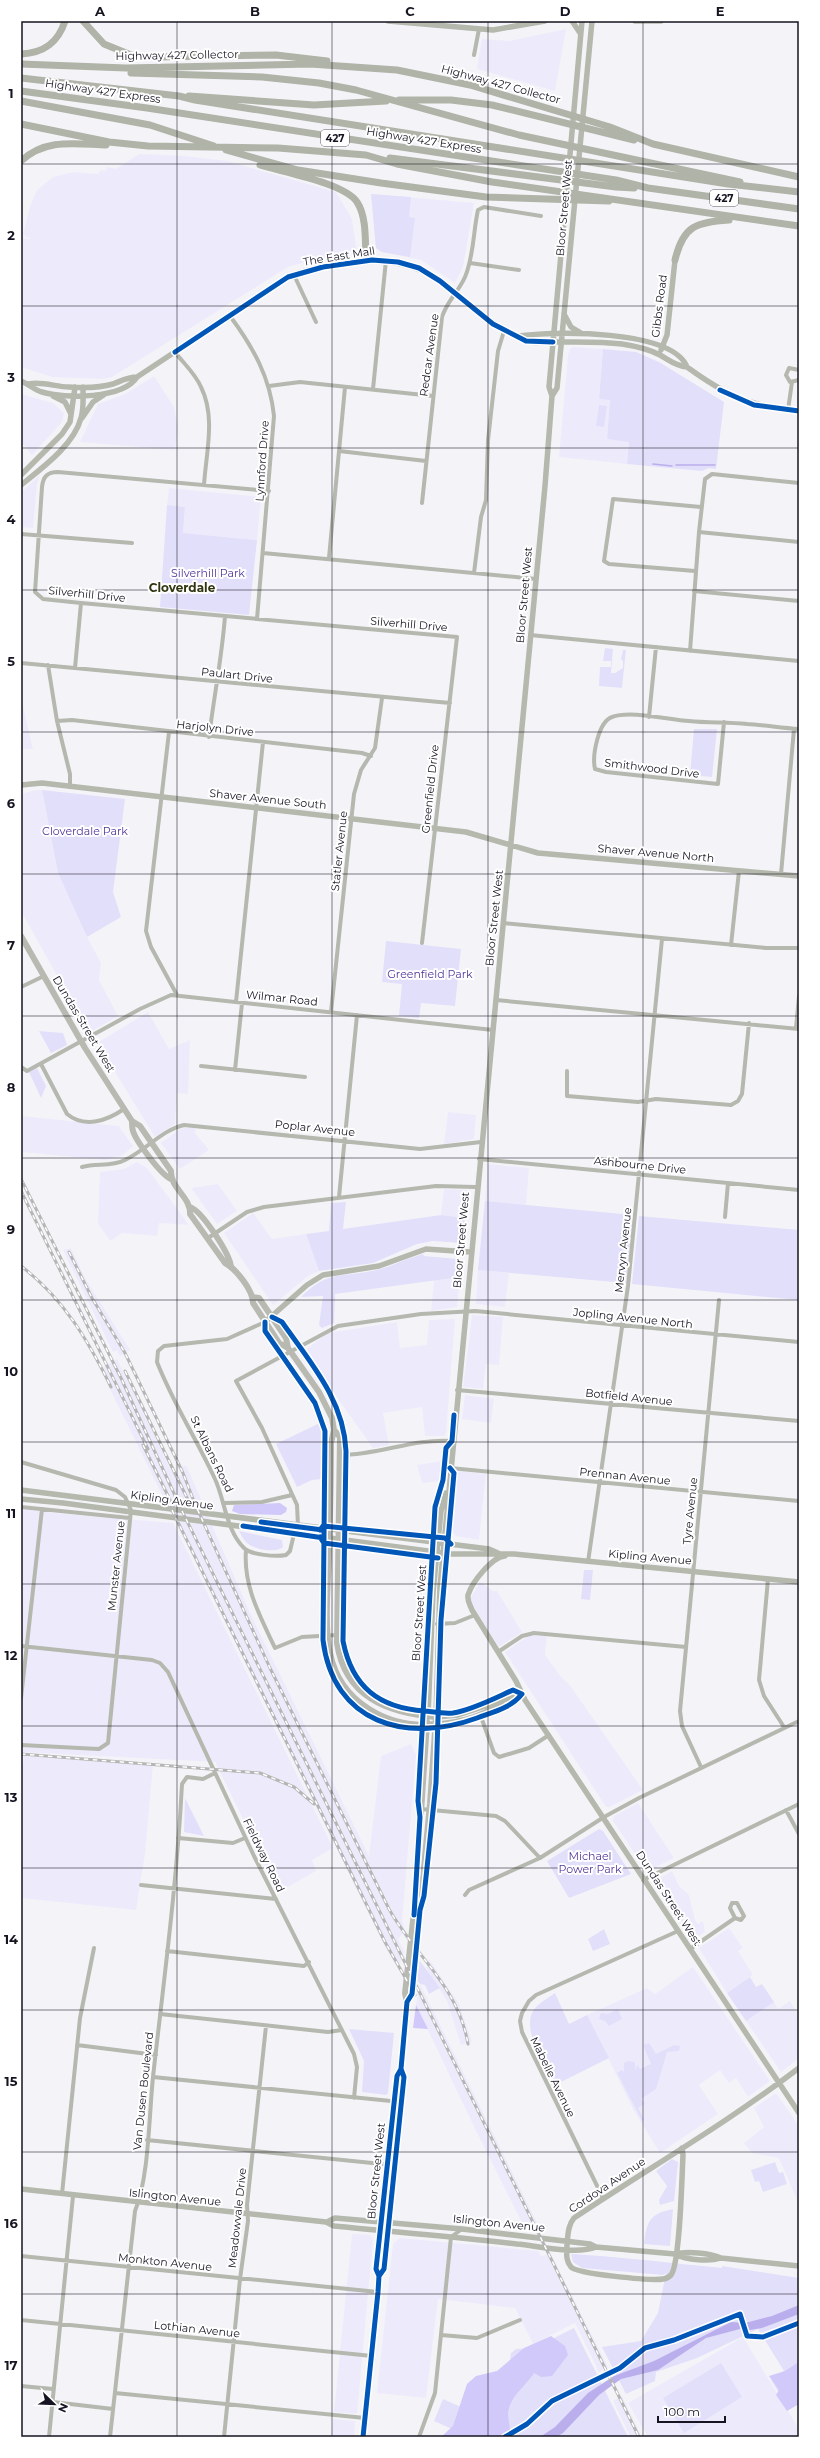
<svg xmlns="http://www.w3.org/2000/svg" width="820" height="2458" font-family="Montserrat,sans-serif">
<rect width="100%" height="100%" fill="#f4f4f8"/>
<!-- built -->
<path fill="#edebfb" d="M566 29 555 91 477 69 482 39 509 41Z
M139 154 185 156 227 161 336 192 352 219 357 253 305 262 288 267 112 377 103 379 52 377 21 367V238L30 239V237L27 238 23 234 30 206 37 190 53 177 74 172 98 174 101 170 106 171 107 167 116 169Z
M371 194 474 203 463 267 455 283 421 260 382 252 376 248Z
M573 347 603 349 599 398 610 400 607 439 629 441 627 464 559 457 568 355 570 349Z
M154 376 174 407 178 429 175 450 80 442 98 404 125 394Z
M21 394 53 403 64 413 62 422 32 455 21 442Z
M40 475 37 484 33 528 21 527V492Z
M169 488 261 497 257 540 183 533 185 507 167 505Z
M21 697 33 749H21Z
M36 790H42L58 873 87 937 101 963 99 980 118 1016 89 1033 21 911V794Z
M148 1012 169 1049 190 1040 188 1094 177 1093 175 1124 155 1137 97 1043Z
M448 1112 476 1115 474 1139 444 1144Z
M21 1116 119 1126 133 1146 123 1155 106 1160 21 1152Z
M196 1126 195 1133 209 1150 180 1169 161 1143 180 1129Z
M137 1162 147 1168 189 1225 159 1223 157 1236 122 1233 110 1241 98 1223 100 1172 124 1169Z
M488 1164 529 1168 526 1205 485 1201Z
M218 1184 237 1211 217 1224 191 1188Z
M444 1189 466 1190 468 1194 465 1218 441 1215Z
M253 1213 272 1239 306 1234 319 1271 308 1276 273 1305 224 1233Z
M71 1248 85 1278 130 1350 120 1356 117 1350 113 1352 63 1250Z
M478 1270 509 1273 505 1307 476 1304Z
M460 1277 457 1307 431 1311 434 1280Z
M472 1315 503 1317 499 1365 486 1364 483 1389 463 1387Z
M455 1319 446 1433 444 1436H425L422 1407 383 1413 389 1445 373 1448 304 1351 328 1333 397 1322 400 1348 427 1345 429 1320Z
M117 1359 172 1472 176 1471 179 1476 183 1474 180 1468 185 1465 187 1467 250 1613 369 1856 381 1756 411 1744 416 1755 402 1921 405 1931 398 1939 404 1952 398 1969 386 1949 100 1369Z
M465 1395 494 1399 491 1423 462 1419Z
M442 1461 440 1481 422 1483 417 1465Z
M460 1471 486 1474 479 1540 456 1536 452 1532 451 1525 457 1474Z
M21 1509 55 1513 173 1523 333 1848 312 1860 316 1871 279 1892 215 1762 21 1752Z
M480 1582 493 1591H497L522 1632 499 1647 471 1603V1597Z
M547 1635 545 1655 562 1678 569 1684 643 1790 609 1807H606L505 1652 528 1636Z
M24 1756 153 1765 145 1854 136 1910 21 1898V1784Z
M638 1803 674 1858 650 1870H646L613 1821 614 1816Z
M672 1871 679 1886 689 1895 695 1920 698 1924 703 1921 705 1932 694 1939 655 1884 657 1880Z
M729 1928 743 1948 738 1951 753 1975 727 1993 699 1948Z
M429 1959 459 2004 472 2042 461 2045 447 2001 426 1968Z
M693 1967 770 2081 748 2097 736 2078 729 2083 720 2070 699 2085 718 2114 660 2153 633 2109 587 2015 647 1988 655 1994Z
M420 1984 540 2229H528L523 2225 477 2133 416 2005Z
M790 2001 799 2016V2058L781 2072 746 2021 774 2002 778 2009Z
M776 2093 799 2126V2200H797L779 2158 752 2153 744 2143 764 2127 754 2108Z
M352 2234 370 2235 373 2240 357 2414 334 2412Z
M400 2238 538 2251 541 2256 551 2254 608 2367 599 2372 575 2323 533 2344 515 2308 438 2299 426 2398 377 2393 393 2244Z
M743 2337 799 2429V2437H648L628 2403Z
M622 2396 640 2433 642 2437 630 2436 613 2401Z
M333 2419 355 2421 354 2437H331Z"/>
<!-- green -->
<path fill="#e2dffb" d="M371 194 411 197 409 217 415 218 410 257 382 252 376 248Z
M603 349 636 352 659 362 724 402 716 469 709 468 702 471 627 464 629 442 607 439 610 400 599 399Z
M599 405 607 406 604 427 596 426Z
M167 505 185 507 183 533 257 540 249 615 160 607Z
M605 648 613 649 611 673H615L623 668V661L621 659 623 650H626L622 688 599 686 600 667H611V661H603Z
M694 729H717L712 777 690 775Z
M42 790 125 799 113 892 121 917 87 937 58 873Z
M386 941 461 949 455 1006 421 1003 419 1018 399 1016 402 984 382 982Z
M39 1031 63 1033 67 1045 51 1053Z
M37 1068 46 1086 41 1098 29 1072Z
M485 1201 633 1215 626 1283 478 1270Z
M346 1202 343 1229 441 1215 465 1218 461 1243 433 1241 417 1244 373 1263 319 1271 306 1234 329 1231 331 1203Z
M639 1216 799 1230V1300L632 1284Z
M423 1254 424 1256 459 1259 461 1262 460 1277 335 1294 334 1323 322 1328 319 1325 323 1296 301 1297C329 1269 342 1278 377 1270 392 1266 408 1258 423 1254Z
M322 1422V1479L312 1480 297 1487 276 1444Z
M239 1531 282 1540 283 1547C276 1554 252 1549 246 1542 243 1539 241 1535 239 1531Z
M584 1570H593L590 1600 581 1599Z
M185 1798 204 1836 184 1832Z
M599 1829 603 1831 631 1874 569 1898 547 1861Z
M604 1929 610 1944 593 1951 588 1939Z
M420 1961 440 1988 429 1994 425 1985 420 1984 417 1980Z
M750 1977 756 1987 762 1984 774 2002 746 2021 727 1993Z
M555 1993 569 2024 587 2015 609 2058 557 2084C547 2066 521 2031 533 2011 537 2004 548 1998 555 1993Z
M618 2009 622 2019 609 2026 605 2021 599 2019 601 2013 608 2014Z
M349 2029 394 2033 388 2093 386 2095 362 2092 364 2061Z
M649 2043 656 2054 674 2045 680 2046 679 2051 667 2052 656 2089 641 2099 645 2104 638 2108 644 2119 642 2121 617 2073 622 2070 624 2072V2063L628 2061 635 2062V2071L637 2065 640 2069 651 2064 643 2045Z
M672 2159 678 2162 674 2201 660 2205 659 2200 667 2186 656 2171Z
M775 2162 779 2173 783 2172 787 2184 763 2192 759 2181 755 2182 751 2170Z
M673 2209 670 2246 644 2244C647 2221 649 2214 673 2209Z
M571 2254C624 2257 671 2263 722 2268V2266L799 2278V2395L785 2403 771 2380 784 2371 758 2329 697 2358 656 2372 655 2381 626 2394 602 2347 641 2341 658 2313 666 2273 663 2275 582 2268 573 2262Z
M574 2328 628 2437H448L452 2429 434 2421 443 2399 461 2407 508 2371 511 2353 516 2349 534 2348Z
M721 2363 742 2397 684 2433 663 2398Z"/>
<!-- forest -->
<path fill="#d1c9fa" d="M280 1503 287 1508 286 1512 281 1515 240 1514 232 1511 234 1505Z
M416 2005 428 2029 413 2028Z
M551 2336 565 2346 568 2355 552 2376 541 2377 534 2373C526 2386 510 2396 508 2413 508 2419 510 2426 510 2432L497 2437H441L453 2426 467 2384 476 2376 497 2371 524 2348Z
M799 2362V2404L787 2411 776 2395 779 2390 769 2376 785 2371Z"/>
<!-- water -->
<path fill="#baafec" d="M799 2305V2314L762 2328 750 2330 740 2329 706 2338 658 2370 621 2379 599 2395 563 2433 556 2437H540L555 2427 588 2393 614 2376 654 2361 731 2322 745 2323 772 2316Z"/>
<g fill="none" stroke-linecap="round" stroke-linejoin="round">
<!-- stream -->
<path stroke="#baafec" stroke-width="1.5" d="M653 464 672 466
M676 465H715"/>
<!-- street -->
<path stroke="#b5b8ae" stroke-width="4" d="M474 55 479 29
M470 263 519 270
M294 275 316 322
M230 316C253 347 270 377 274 416L257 619
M175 352C183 363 195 373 201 387 216 417 206 453 204 485
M799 370 789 368 786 375 790 382 799 380
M269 386 300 382 433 396
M373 389 386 260
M788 410 792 382
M339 451 426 461
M269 491 58 472C47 472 43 477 42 487L35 592 43 599 81 603 457 637 422 943
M422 503 442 317C447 301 459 291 465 277 474 256 473 232 478 210L484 207 541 216
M699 532 799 542
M21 534 132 543
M263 553 536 579
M329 558 345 387
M695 571 609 564 604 561 613 499 701 507
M474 573 481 517 486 500 488 440 498 351 504 331
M694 591 799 601
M530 635 799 661
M690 651 699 532 705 479 712 474 799 483
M21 663 450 703
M48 665 57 721 70 774V787
M75 668 81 603
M649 717 656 647
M57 721 72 720 362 753 371 756
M724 722 718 784 606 772 595 769C592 756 598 722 612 717 631 710 669 720 689 721 708 723 728 722 747 724 764 725 782 728 799 729
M169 732 146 931 151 947 177 995
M209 737C214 696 222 657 225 616
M781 874 794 729
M503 923 766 948H799
M731 945 739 871
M21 987 44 976
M496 1000 799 1029
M236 1002 263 742
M331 1012 354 794 361 770 375 748 382 698
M796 1028 799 996
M41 1064 67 1114C85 1129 108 1120 124 1109
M201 1066 305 1077
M21 1067 27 1071 140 1009 171 995 493 1030
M235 1070 242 1003
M567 1071V1096L638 1102 656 1099 731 1105 738 1101 742 1094 749 1023
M479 1159 799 1190
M82 1167C97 1163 111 1167 125 1160 146 1150 162 1130 184 1125L420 1149 481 1142
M339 1197 357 1015
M725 1217 728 1183
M208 1238 247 1212 264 1207 436 1186 476 1187
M265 1322 227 1339 164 1346 158 1351 157 1362C173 1403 197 1440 215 1479 225 1501 226 1530 244 1548 251 1555 276 1557 286 1555L290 1551 294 1534
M457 1390 799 1421
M341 1455C379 1455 414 1438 452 1441
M21 1462 116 1490 125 1497 131 1510 108 1743 99 1749 21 1745
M450 1468 799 1501
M225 1503 262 1502 292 1495
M21 1507 130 1518
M298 1526 297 1505 262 1428 236 1381 338 1326 421 1314 475 1311 799 1342
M246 1550C243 1586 260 1616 275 1648L302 1637 337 1635
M588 1562 628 1286 662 939
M768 1579 759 1680 764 1696 784 1727
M437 1624 455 1623 475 1615
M21 1646 152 1660 160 1663 168 1672 254 1856 354 2054 357 2067 354 2098
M498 1652 522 1636 534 1633 686 1647
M21 1698 42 1509
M480 1714 494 1753 499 1757 529 1748 549 1735
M701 1767 682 1726 680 1711 719 1300
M421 1809 496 1816 505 1821 540 1858
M786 1810 799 1834
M178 1838 233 1843 245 1838
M643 1880 799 1804
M141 1885 276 1899
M465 1895 469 1890 540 1858 604 1817 639 1798 799 1721
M732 1903H737L744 1916 741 1920 735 1918 730 1908Z
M690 1949 735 1918
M167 1951 304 1966 309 1962
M160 2014 328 2032 342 2030
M77 2045 156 2055
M153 2077 401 2102
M147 2140 382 2164H387L396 2157
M62 2194 80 2018 94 1948
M603 2198 522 2032 520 2021 522 2013 529 2001 536 1995 678 1931
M21 2256 378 2292
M21 2320 372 2356
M441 2335 477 2338 520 2320
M21 2386 53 2389
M115 2393 365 2418
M53 2402 113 2409
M49 2437 73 2196
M110 2437 135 2211C149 2178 149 2115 153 2077 164 1979 177 1882 182 1784L187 1777 203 1779 215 1773
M224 2437 240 2279 248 2221 247 2205 266 2026
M419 2437 435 2393 451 2237 462 2229"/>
<!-- secondary -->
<path stroke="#b4b8ad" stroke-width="5.5" d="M388 21 493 30 545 21
M572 21 580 33
M635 21H661
M564 314 571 327 581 333
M518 336C553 331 672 329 687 367
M661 350 667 335 675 260
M21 381C29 384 34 390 42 392 65 399 123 399 137 377L288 277C306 269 325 267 344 264 441 247 450 308 526 341 533 344 545 342 553 342 576 342 599 341 622 344 635 346 649 349 660 355 669 360 676 366 687 367 727 396 749 406 799 411
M29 384C42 381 56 387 69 387 83 388 99 388 113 384 121 381 128 377 137 377
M53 396 65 402 71 414
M552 396 557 388 592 21
M82 418 93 402 105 394
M21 475 62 434 70 422 75 387
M21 485C42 468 74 445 81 418 84 409 83 397 83 387
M21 785 42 783 466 832 538 853 799 876
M265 1322 307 1285 323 1275 379 1266 426 1249 470 1252
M21 1490 489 1549 498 1553
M21 1499 63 1503 451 1554H514L799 1582
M505 1556C492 1557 472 1582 468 1595 467 1601 470 1605 472 1610L516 1681 525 1700 799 2113
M522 1694 458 1715 436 1717 440 1586 545 486 552 396 549 387 582 21
M428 1716 433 1593 441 1511 446 1493
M435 1724C458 1723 483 1716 502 1702
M682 2148 683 2155C682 2174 680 2264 671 2275 669 2277 666 2279 663 2279 652 2281 577 2274 571 2267 565 2260 567 2252 567 2244 568 2235 568 2225 574 2218 649 2168 727 2123 799 2068
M21 2189 326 2222 334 2226C395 2232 456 2237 517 2244 539 2246 577 2255 596 2247
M327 2222 335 2218 462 2229 590 2244 596 2247 675 2254C687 2260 709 2262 721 2258
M675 2254C687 2251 710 2253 721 2258L799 2266"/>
<!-- primary -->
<path stroke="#b8bab1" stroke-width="6" d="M21 936 85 1048 132 1121 140 1126 171 1171C170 1188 191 1197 190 1214L225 1263C236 1269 253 1290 253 1303L279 1343 288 1348
M132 1121C132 1124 132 1128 133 1131 136 1141 161 1175 171 1179
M190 1207C202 1211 230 1254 231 1267
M253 1297 259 1298 286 1338 288 1348 319 1392 332 1418 334 1430 340 1437 337 1643C345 1697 387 1713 436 1717L430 1804 412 1994 407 2002 401 2069 397 2076 376 2269 379 2276 378 2292 363 2437
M334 1430 331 1443C331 1480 330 1518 329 1555 328 1585 324 1624 330 1653 340 1702 388 1729 435 1724
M407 2002 405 1993 415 1903 427 1722
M379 2276 384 2269 404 2077 401 2069"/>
<!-- highway -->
<path stroke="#b0b3a7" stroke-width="7" d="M83 21 104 44 131 55 154 57 276 55 327 61
M21 54C44 53 58 43 65 21
M21 64 126 68 310 64 397 70 470 85 610 127 653 144 799 177
M131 73 262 77 319 83 356 90 519 135 740 182
M21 78 179 96 195 100 728 184 799 192
M21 91 147 108 616 180 648 188 799 209
M189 96 314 105 386 101
M399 100H451L492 105 634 140
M21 101 150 125 214 146
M21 124 109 142 148 146 278 148 366 155 397 164 492 182 799 226
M226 150 298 170 381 183 486 197 609 201
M390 158 616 187 634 188
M21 161C46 138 75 144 106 145
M260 165C282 172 345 183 357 202 367 217 365 242 366 260
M675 260C683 226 696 222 729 220"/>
<defs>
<path id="rail" d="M21 1179 121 1378 183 1513 639 2437
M21 1191 148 1449
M69 1252 92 1298 125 1353 183 1473 195 1504 270 1668 389 1909C416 1957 458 1986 468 2044
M21 1266C63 1298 88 1340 111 1387
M125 1371 188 1500
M143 1445 173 1506
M168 1502 385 1942 415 1995
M21 1754 260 1773 294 1787 314 1804"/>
</defs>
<!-- rail casing -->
<use href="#rail" stroke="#b4b5b4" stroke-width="3"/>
<!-- rail -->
<use href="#rail" stroke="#fff" stroke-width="1.5" stroke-dasharray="4.5" stroke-linecap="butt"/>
<defs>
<path id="cycleway" d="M175 352 288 277 323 267 372 260 398 262 419 268 440 281 493 324 526 341 553 342
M720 390 754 405 799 411
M265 1322V1331L315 1403 325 1431 323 1640C333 1723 406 1744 477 1718 493 1712 511 1708 522 1694L513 1690C495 1698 472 1710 453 1713 444 1714 434 1712 425 1711 379 1708 352 1687 343 1641L346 1451C344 1400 310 1362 282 1322L272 1317
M261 1522 323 1530
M243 1526 324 1538
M320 1530 323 1526 445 1538 451 1544
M320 1537 324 1543 438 1558
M414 1915 420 1817 418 1801 435 1507 443 1480 446 1448 452 1441 454 1415
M379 2276 384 2269 404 2077 401 2069
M363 2437 378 2292 379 2276 376 2269 397 2076 401 2069 407 2002 412 1994 420 1910 424 1896 436 1783 441 1620 454 1473 450 1468
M505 2437 527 2424 552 2401 620 2368 645 2348 674 2340 740 2314 747 2336 763 2337 799 2323"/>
</defs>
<!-- cycleway casing -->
<use href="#cycleway" stroke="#fff" stroke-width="8"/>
<!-- cycleway -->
<use href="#cycleway" stroke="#0057b8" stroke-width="5"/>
</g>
<!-- grid -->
<path fill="none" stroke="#161421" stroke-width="1" stroke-opacity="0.55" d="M177 21V2437M332 21V2437M488 21V2437M643 21V2437M21 164H799M21 306H799M21 448H799M21 590H799M21 732H799M21 874H799M21 1016H799M21 1158H799M21 1300H799M21 1442H799M21 1584H799M21 1726H799M21 1868H799M21 2010H799M21 2152H799M21 2294H799"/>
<g text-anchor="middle" stroke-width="4" stroke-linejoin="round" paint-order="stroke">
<!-- shield labels -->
<g fill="#fff" stroke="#5c5a64" stroke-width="1">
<rect x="321" y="130" width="28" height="16" rx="3"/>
<rect x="710" y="190" width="28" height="16" rx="3"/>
</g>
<g font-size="10" font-weight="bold" fill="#161421">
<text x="335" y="142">427</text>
<text x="724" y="202">427</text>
</g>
<!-- street labels -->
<g font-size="11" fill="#161421" stroke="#fff">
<text transform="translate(177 55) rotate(-1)" y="4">Highway 427 Collector</text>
<text transform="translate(501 84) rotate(15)" y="4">Highway 427 Collector</text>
<text transform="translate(103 91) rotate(8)" y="4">Highway 427 Express</text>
<text transform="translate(424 140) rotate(9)" y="4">Highway 427 Express</text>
<text transform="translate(564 208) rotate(-85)" y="4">Bloor Street West</text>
<text transform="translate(339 256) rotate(-9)" y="4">The East Mall</text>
<text transform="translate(659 306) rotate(-83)" y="4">Gibbs Road</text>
<text transform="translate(429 355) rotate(-82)" y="4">Redcar Avenue</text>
<text transform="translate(262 461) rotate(-86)" y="4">Lynnford Drive</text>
<text transform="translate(87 594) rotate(6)" y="4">Silverhill Drive</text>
<text transform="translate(524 595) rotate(-85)" y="4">Bloor Street West</text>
<text transform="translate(409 624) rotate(5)" y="4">Silverhill Drive</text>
<text transform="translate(237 675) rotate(6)" y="4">Paulart Drive</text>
<text transform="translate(215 728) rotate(6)" y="4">Harjolyn Drive</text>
<text transform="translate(652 768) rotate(7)" y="4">Smithwood Drive</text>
<text transform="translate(430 789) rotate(-84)" y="4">Greenfield Drive</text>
<text transform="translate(268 799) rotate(6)" y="4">Shaver Avenue South</text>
<text transform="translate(339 851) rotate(-84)" y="4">Statler Avenue</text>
<text transform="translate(656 853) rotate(5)" y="4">Shaver Avenue North</text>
<text transform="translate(494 918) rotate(-84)" y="4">Bloor Street West</text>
<text transform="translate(282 998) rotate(6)" y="4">Wilmar Road</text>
<text transform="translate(84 1024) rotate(59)" y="4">Dundas Street West</text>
<text transform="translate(315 1128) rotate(6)" y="4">Poplar Avenue</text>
<text transform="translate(640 1165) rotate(6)" y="4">Ashbourne Drive</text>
<text transform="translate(461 1240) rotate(-85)" y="4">Bloor Street West</text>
<text transform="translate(623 1250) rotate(-84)" y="4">Mervyn Avenue</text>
<text transform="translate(633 1318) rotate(6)" y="4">Jopling Avenue North</text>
<text transform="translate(629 1397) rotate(6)" y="4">Botfield Avenue</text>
<text transform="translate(212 1454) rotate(64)" y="4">St Albans Road</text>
<text transform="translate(625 1476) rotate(6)" y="4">Prennan Avenue</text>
<text transform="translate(172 1500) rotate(8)" y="4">Kipling Avenue</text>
<text transform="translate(690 1511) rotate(-84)" y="4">Tyre Avenue</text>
<text transform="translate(650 1557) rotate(5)" y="4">Kipling Avenue</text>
<text transform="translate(116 1566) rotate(-84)" y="4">Munster Avenue</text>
<text transform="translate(419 1613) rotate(-86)" y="4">Bloor Street West</text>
<text transform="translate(264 1855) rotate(64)" y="4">Fieldway Road</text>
<text transform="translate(669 1898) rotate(57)" y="4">Dundas Street West</text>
<text transform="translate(553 2077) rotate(64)" y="4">Mabelle Avenue</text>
<text transform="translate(143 2091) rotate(-84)" y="4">Van Dusen Boulevard</text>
<text transform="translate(376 2171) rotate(-84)" y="4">Bloor Street West</text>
<text transform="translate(607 2185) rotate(-34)" y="4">Cordova Avenue</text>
<text transform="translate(175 2197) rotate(6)" y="4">Islington Avenue</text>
<text transform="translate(237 2218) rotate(-84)" y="4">Meadowvale Drive</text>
<text transform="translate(499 2223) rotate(6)" y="4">Islington Avenue</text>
<text transform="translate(165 2262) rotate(6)" y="4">Monkton Avenue</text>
<text transform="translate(197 2329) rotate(6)" y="4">Lothian Avenue</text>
</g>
<!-- park labels -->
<g font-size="11" fill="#52369a" stroke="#fff">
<text x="208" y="577">Silverhill Park</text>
<text x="85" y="835">Cloverdale Park</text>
<text x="430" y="978">Greenfield Park</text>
<text x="590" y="1860">Michael<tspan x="590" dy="13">Power Park</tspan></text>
</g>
<!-- neighbourhood labels -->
<g font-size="12" font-weight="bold" fill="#2d3610" stroke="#fff">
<text x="182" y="592">Cloverdale</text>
</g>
</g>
<!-- border -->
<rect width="820" height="2458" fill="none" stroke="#ffffff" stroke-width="44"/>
<!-- north arrow -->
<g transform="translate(54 2404) rotate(113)" stroke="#ffffff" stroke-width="3" paint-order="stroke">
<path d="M0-3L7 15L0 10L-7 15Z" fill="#161421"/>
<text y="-6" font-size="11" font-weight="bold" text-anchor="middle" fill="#161421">N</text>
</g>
<!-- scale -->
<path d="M658 2416v6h67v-6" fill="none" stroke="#161421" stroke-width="2"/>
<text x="664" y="2416" font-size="12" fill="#161421" stroke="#ffffff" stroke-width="3" paint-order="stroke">100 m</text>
<rect x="22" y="22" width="776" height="2414" fill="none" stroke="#161421" stroke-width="1.5"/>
<g font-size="13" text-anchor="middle" font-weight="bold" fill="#161421">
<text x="100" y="16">A</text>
<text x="255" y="16">B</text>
<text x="410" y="16">C</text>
<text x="565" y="16">D</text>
<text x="720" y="16">E</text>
<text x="11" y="98">1</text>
<text x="11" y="240">2</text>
<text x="11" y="382">3</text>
<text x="11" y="524">4</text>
<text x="11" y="666">5</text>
<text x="11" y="808">6</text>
<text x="11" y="950">7</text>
<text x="11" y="1092">8</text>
<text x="11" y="1234">9</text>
<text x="11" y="1376">10</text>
<text x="11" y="1518">11</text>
<text x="11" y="1660">12</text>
<text x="11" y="1802">13</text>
<text x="11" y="1944">14</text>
<text x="11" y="2086">15</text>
<text x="11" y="2228">16</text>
<text x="11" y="2370">17</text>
</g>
</svg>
